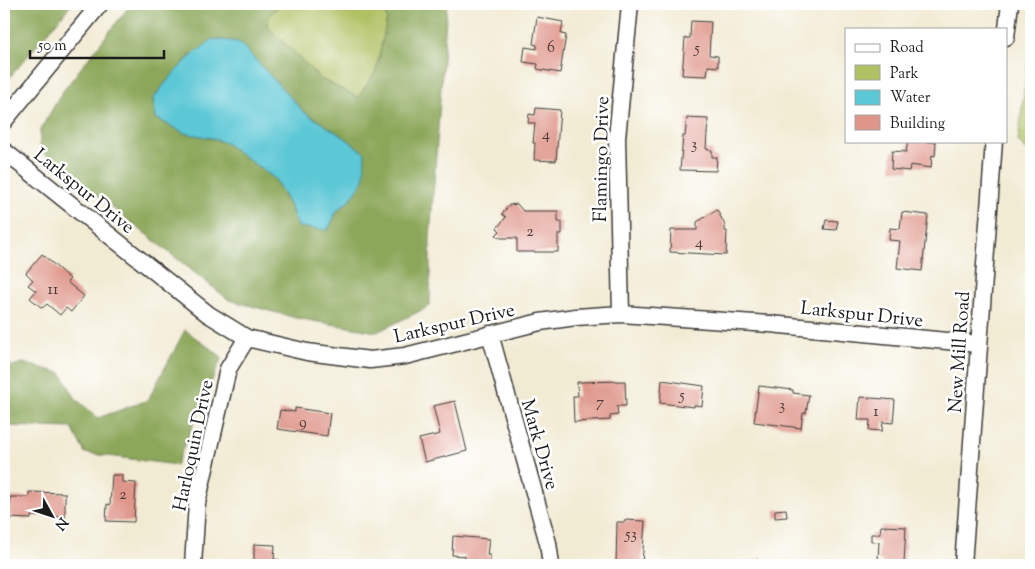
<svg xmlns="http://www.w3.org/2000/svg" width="1035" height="569" font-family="'Sorts Mill Goudy',serif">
<rect width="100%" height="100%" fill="#fff"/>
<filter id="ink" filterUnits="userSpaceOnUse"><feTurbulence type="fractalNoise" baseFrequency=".02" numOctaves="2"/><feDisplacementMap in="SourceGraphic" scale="10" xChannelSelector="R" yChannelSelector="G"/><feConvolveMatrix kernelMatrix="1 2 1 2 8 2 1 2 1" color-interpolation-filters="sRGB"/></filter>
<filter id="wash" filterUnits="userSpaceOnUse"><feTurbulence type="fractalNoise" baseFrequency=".0096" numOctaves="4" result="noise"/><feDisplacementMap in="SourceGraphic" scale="20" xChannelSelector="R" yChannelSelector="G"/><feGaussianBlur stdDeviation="1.12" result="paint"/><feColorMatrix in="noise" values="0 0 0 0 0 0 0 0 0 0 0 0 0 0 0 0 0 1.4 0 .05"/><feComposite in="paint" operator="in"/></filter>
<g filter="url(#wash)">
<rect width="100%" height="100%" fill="#f2ebd4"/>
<!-- green -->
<path fill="#b0c164" stroke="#666e40" d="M281 4H382L387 19 376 71 358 98 321 79 267 26 270 15Z
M1031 33V154L1018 142Z"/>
<!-- forest -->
<path fill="#8ca75a" stroke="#54623b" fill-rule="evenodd" d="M4 4H72L4 84Z
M131 4H281L270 15 267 26 321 79 358 97 376 71 387 19 382 4H447L430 238V306L377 332 296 318 229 300 40 150V130L63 91ZM191 55 265 70 304 112 344 137 364 153 350 200 337 211 328 230 298 227 291 208 275 179 226 143 211 138 184 133 156 118 153 100 165 83Z
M185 330 222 357 176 465 85 453 72 428 4 426V368L23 363 61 373 76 399 98 418 148 400Z"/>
<!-- water -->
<path fill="#5cc7d5" stroke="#3c7278" d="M213 39 239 42 304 112 344 137 365 153 364 180 350 200 337 211 328 230 298 227 291 208 275 179 226 143 211 138 184 133 156 118 153 99C171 74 188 57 213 39Z"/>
<g id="blocks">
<!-- building -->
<path fill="#df968a" d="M537 17 563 22 561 34 566 35 560 73 537 69 538 64 523 62 525 47 537 49V45L533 44Z
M691 21 711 22 709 55 718 56V67L708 66 707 76 682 75 685 38H690Z
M536 108 560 110 556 161 534 160 535 143H533L535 123H528L529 114 535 115Z
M687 118 708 119 706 149 712 150V157H717L716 171 680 170 683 136H685Z
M908 141 936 142 935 156 932 155 931 168 910 165 909 171 891 169 892 151 906 152Z
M517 204 523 211H558V222H562V234H558V252H517V238H501L496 235 500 231 497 228 506 217 502 214 509 205Z
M717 210 725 225V231H727L726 255 670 252 671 230H697V222Z
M902 212 928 215 922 271 897 268 900 241 889 240 890 228 900 229Z
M826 220 838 221 836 230 824 229Z
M42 254 70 279 67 282 84 296 71 312 66 308 60 315 47 304 42 308 30 298 36 291 28 285 33 280 26 273Z
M662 380 704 386 702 406 694 405V407L660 403Z
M625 381 626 406H617L618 415 610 416V420L574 422 573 396H578L577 382Z
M759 386 793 390V393L809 395 806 413H803L801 428 754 422Z
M860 397 895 400 893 423 883 422 882 431 869 430 870 420H858Z
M455 401 467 451 425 462 419 439 440 434 433 406Z
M295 408 330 413 327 436 277 429 280 410 295 412Z
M112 475H122V482L136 483 134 522 106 521 107 504 110 505Z
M29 492 65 493V517L31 516V519L10 518V497H29Z
M786 509 787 517 775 518V510Z
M625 520 645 521 642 565H616L617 522H625Z
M881 526 906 527 904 563H902V565H882V561L878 560 879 542 871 541V534H880Z
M1030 527H1031V541H1029Z
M453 536 489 539 487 555H490V565H465V556L452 555Z
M254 544 275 545 274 559 280 560V565H254Z
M756 559 765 565H751Z"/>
</g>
</g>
<g filter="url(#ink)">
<use href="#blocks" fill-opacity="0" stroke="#3c3b38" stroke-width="1"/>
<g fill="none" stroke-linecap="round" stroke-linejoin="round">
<defs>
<path id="minor" d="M1006 37 1010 4
M4 121 100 4
M4 151 208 314 247 338 307 352 370 360 405 356 540 322 576 317 621 314 770 324 978 344
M621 314 617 138 630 4
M490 334 548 543 551 565
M193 565 197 503 228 369 247 338
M963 565 994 141"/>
</defs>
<!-- minor casing -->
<use href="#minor" stroke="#3c3b38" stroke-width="19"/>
<!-- minor -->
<use href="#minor" stroke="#fff" stroke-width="16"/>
</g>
</g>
<g text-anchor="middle" stroke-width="5" stroke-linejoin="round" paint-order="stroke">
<!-- number labels -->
<g font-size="16" fill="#4d3a38">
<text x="551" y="52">6</text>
<text x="697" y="53">5</text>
<text x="546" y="139">4</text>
<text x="694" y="149">3</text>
<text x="530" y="236">2</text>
<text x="699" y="247">4</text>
<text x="53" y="294">11</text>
<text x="682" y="400">5</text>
<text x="600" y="407">7</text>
<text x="782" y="410">3</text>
<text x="876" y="416">1</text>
<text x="303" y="427">9</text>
<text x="123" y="499">2</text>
<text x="631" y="539">53</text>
</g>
<!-- street labels -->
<g font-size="19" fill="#1c1c1c" stroke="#fff">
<text transform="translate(600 159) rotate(-89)" y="7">Flamingo Drive</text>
<text transform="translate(85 190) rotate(39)" y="7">Larkspur Drive</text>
<text transform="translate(862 313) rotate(6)" y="7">Larkspur Drive</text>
<text transform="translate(454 322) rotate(-13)" y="7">Larkspur Drive</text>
<text transform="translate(958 352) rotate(-86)" y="7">New Mill Road</text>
<text transform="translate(541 444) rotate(74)" y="7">Mark Drive</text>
<text transform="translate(192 445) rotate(-78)" y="7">Harloquin Drive</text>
</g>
</g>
<!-- margin -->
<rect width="1035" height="569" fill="none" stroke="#fff" stroke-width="20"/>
<!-- legend -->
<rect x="845" y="28" width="162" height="115" fill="#ffffff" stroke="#a4a4a4"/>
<rect x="855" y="44" width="25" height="8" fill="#ffffff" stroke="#a4a4a4"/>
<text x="890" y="52" font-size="15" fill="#1c1c1c">Road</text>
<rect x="855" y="65" width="25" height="15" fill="#b0c164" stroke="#a4a4a4"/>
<text x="890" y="78" font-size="15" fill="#1c1c1c">Park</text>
<rect x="855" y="90" width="25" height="15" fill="#5cc7d5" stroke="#a4a4a4"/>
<text x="890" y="102" font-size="15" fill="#1c1c1c">Water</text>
<rect x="855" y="115" width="25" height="15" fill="#df968a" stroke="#a4a4a4"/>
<text x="890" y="128" font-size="15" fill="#1c1c1c">Building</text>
<!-- north arrow -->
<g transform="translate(52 516) rotate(130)" stroke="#ffffff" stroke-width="4" paint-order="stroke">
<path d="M0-4L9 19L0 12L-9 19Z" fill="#1c1c1c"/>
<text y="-8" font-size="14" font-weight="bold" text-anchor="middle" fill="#1c1c1c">N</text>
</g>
<!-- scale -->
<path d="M30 50v8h134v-8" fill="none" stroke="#1c1c1c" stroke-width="2.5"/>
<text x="38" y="50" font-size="15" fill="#1c1c1c" stroke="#ffffff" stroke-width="4" paint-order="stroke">50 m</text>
</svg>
